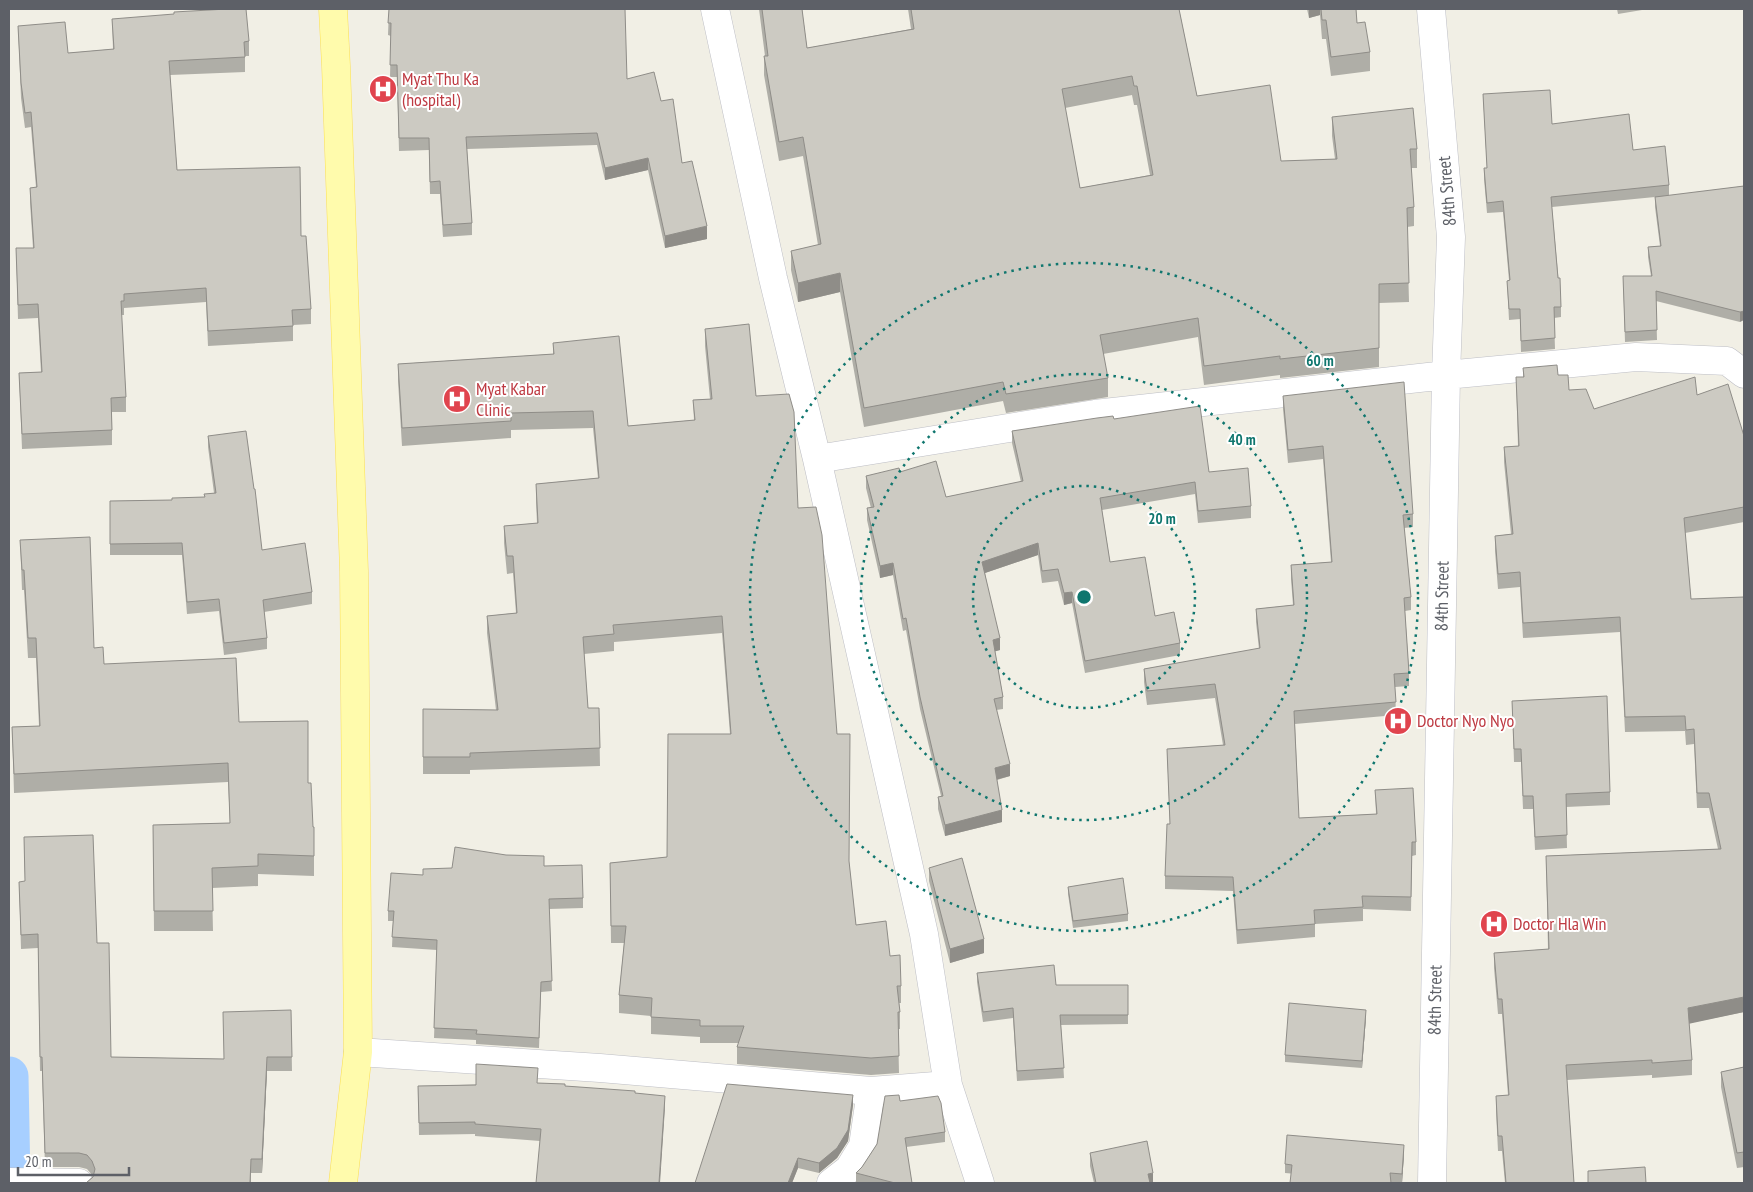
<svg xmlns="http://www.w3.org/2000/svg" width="1753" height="1192" font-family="'PT Sans Narrow',sans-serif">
<rect width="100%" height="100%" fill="#f1efe5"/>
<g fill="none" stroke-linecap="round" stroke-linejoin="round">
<!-- canal -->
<path stroke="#a7cfff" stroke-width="39" d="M9 1076 11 1183"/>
<defs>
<path id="street" d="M715 9 773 278 817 459 924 934 948 1085 980 1183
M1431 9 1451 237 1446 375 1432 1183
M817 459 1095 414 1446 375 1636 357 1727 361 1744 374
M358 1052 600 1068 871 1091 948 1085
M9 1182 79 1183
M831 1183 849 1169 863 1146 871 1091"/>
<path id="primary" d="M333 9 336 66 354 571 358 1052 343 1183"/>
</defs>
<!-- street casing -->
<use href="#street" stroke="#bdbec5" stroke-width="29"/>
<!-- primary casing -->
<use href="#primary" stroke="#fce053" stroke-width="29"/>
<!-- street -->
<use href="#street" stroke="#fff" stroke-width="28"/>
<!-- primary -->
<use href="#primary" stroke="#fffbac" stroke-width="28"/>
</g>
<!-- wall -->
<path fill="#afaea7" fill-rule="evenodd" d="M389 9 627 79 661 101 682 163 707 239 665 248 648 170 605 180 597 145 467 149 472 223V235L443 237 440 194H430L429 150 399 151 397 77H390L391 36 388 35Z
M759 9H802L807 48 911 29 908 9H1179L1197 96 1281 161 1335 159 1332 136V117L1417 149V168H1411L1414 207V226L1407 227 1409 302 1379 303V367L1280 378V375L1204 385 1198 337 1103 354 1108 378V397L1006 413 1003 401 864 427 840 292 798 302 791 270V251L818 245 803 156 779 161 764 75V56H765ZM1132 95 1134 105H1137L1150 175 1080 188 1065 108Z
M1307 9H1356L1357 23 1370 52V71L1331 76 1326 39H1322L1320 15 1309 18Z
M1617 9H1648L1618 14Z
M112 19 249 41V56H245V72L170 75 177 170 301 236 311 309V324L293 325V341L208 346 206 302 124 308V315H121L126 397V412H112V445L22 449 19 373 41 372 38 318 18 319 16 248H33L30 202V188L36 187 31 127 25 128 21 98 18 26 68 53 113 49Z
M1483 94 1552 124 1633 150 1669 185V196L1744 186 1740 322 1656 301 1657 340 1625 342 1623 276H1651L1648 257V247L1660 246 1655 207V197L1552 207 1561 307V317L1554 318 1555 349 1521 352 1520 319 1509 320 1507 281 1509 280 1503 212 1487 213 1484 179V168H1487Z
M705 329 756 396 798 508 837 734 849 862 856 925 890 956 901 986V1003H899L900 1012V1029H898L899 1073 871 1075 737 1064V1047L739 1043H700V1037L651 1034V1016L619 1013V995L624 943H611L610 863 667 857 730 734 722 633 614 642V651L584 654 588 708H599L600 766 470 770V774H423V709L496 710 487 633V616L516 613 513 573 507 574 504 543V526L537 523 536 501V484L598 478 593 428 511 430V438L402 446 398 381V364L553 354V343L628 426 694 420 693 400 710 399 705 346Z
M1523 368 1558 375 1569 390 1594 409 1697 395 1744 436V522L1685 533 1691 599 1744 1012 1689 1023 1692 1060V1075L1652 1078V1075L1567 1080 1574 1183H1505L1502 1151H1498L1496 1111V1096L1508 1095 1502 1014H1498L1494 968V953L1548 949 1546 856 1718 849 1709 808H1697L1694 744 1686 745 1685 731 1625 732 1620 632 1523 638 1520 587 1498 589 1495 551V536L1511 534 1504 462V447L1518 446 1516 377H1523Z
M1283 396 1413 514V527L1404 528 1411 597V610L1405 611 1409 673V686L1395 687 1396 715 1295 724 1299 818 1376 814 1375 790 1416 842V855L1412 856 1411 911 1363 909V921L1315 924V937L1237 944 1233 891 1165 889V876L1170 824 1167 749 1223 745 1215 698 1147 705 1144 682V669L1259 649 1256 622V609L1293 605 1291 579V565L1331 562 1323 459 1288 463 1283 409Z
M1114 419 1209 472 1251 506V518L1198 523 1195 494 1102 510 1110 562 1155 616 1180 643V655L1085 673 1072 603 1064 605 1058 581 1042 583 1038 555 985 573 1000 650 995 651 1003 697V709L996 710 1010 776 997 780 1002 822 945 836 938 809V797L941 796 920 709 906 630 903 631 893 575 880 578 867 520V508H871L866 488V476L946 497 1021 482 1012 443V431Z
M208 436 262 550 312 592V604L264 612 267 638V649L224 655 219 611 187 614 182 555H110V501L172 500 204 497 214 493 208 447Z
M20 540 94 648 104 664 239 722 308 783 314 847V876L258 874V886L212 888 213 931H154L153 825 230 823 228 782 14 793 12 727 39 726 36 658H28L24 590H22Z
M1512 701 1610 792V805L1566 807 1567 848 1535 850 1533 809H1523L1521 762H1514Z
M24 837 97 943 111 1057 224 1059 291 1010 292 1071H267L262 1173H251V1183H85H86L93 1176 87 1169 79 1167H45L42 1071H40L38 948 21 949 19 882H25Z
M544 866 583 898V908L549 909 552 991 541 992 539 1048 476 1044V1040L434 1038 437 950 392 947 393 921H388V911L423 875Z
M929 868 984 953 950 963 929 881Z
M1068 887 1128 914V921L1073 928 1068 894Z
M977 973 1056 985H1128V1024L1061 1025 1064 1078 1017 1081 1013 1018 983 1022 977 982Z
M1366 1017 1362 1068 1285 1062V1055Z
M1744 1067V1167L1737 1168 1721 1087V1072Z
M538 1083 565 1086 635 1093 665 1107 540 1141 475 1136V1134L419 1135 418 1086Z
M900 1101 945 1132V1142L906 1147 912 1183H856V1173L862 1167 877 1144Z
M853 1105 848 1141 837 1158 819 1173 798 1168 792 1183H695Z
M1090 1153 1153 1183H1094L1090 1166Z
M1404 1154 1402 1183 1285 1173V1164Z"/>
<!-- shaded-wall -->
<path fill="#8f8d88" d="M1309 9H1320V15L1309 18Z
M648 158V170L605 180V168Z
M707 226V239L665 248V236Z
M840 273V292L798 302V283Z
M1744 311V320L1740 322V312Z
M1038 543V555L982 574V562Z
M893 563V575L880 578V566Z
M1072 592V603L1064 605V593Z
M1000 638V650L993 652V640Z
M1010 764V776L995 780V768Z
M1002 810V822L945 836V825Z
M984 939V953L950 963V949Z
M1744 997V1012L1688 1024V1008Z
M1366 1010V1017L1362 1068V1061Z
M267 1057V1071L262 1173V1159Z
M853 1095V1105L848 1141 837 1158 819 1173V1163Z
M665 1096V1107L660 1183H659Z
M1404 1145V1154L1402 1183V1174Z
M798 1158V1168L792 1183H788Z
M1153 1173V1183H1148V1174Z"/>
<!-- building -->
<path fill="#cccac2" stroke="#8f8d88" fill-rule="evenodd" d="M227 9H246L249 41 244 42 245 57 169 61 177 170 300 167 301 236H306L311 309 292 310 293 326 208 331 206 288 124 294V301H121L126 397 111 398 112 430 22 434 19 373 42 372 38 304 18 305 16 248H34L30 188 37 187 31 112 25 113 21 83 18 26 65 22 68 53 114 49 112 19 174 14V12Z
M389 9H625L627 79 654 72 661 101 673 99 682 163 692 161 707 226 665 236 648 158 605 168 597 133 466 137 472 223 443 225 440 181 430 182 429 138H399L397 65H390L391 23H388Z
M762 9H802L807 48 914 29 911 9H1179L1197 96 1270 85 1281 161 1337 159 1332 117 1413 108 1417 149H1410L1414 207 1407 208 1409 283 1379 284V348L1280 359V356L1204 366 1198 318 1100 335 1108 378 1006 394 1003 382 864 408 840 273 798 283 791 251 821 244 803 137 779 142 764 56H768ZM1132 76 1134 86H1137L1153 175 1080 188 1062 89Z
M1321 9H1356L1357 23 1365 22 1370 52 1331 57 1326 20H1322Z
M1550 90 1552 124 1629 114 1633 150 1665 146 1669 185 1551 197 1558 278H1560L1561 307H1554L1555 338 1521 341 1520 309H1509L1507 281 1510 280 1503 201 1487 203 1484 168H1487L1483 94Z
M1744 186V311L1740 312 1656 291 1657 330 1625 332 1623 276H1652L1648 247 1661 246 1655 197Z
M749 324 756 396 789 394 794 412 798 508 816 507 822 535 837 734H850L849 861 856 925 886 921 890 956 900 955 901 986H897L900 1012H898L899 1056 871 1058 737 1047 744 1026H700V1020L651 1017 652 998 619 995 626 926H611L610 863 667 857 668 734H731L722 616 613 625 614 634 583 637 588 708H599L600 748 470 753V757H423V709L498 710 487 616 517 613 513 556H507L504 526 538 523 536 484 599 478 593 411 511 413V421L402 428 398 364 554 354 553 343 619 336 628 426 695 420 693 400 712 399 705 329Z
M1557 365 1558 375H1568L1569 390 1586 389 1594 409 1695 377 1697 395 1728 384 1744 436V507L1684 518 1691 599 1744 597V997L1688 1008 1692 1060 1652 1063V1060L1566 1065 1574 1183H1506L1502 1136H1498L1496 1096 1509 1095 1502 999H1498L1494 953 1549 949 1546 856 1721 849 1709 793H1697L1694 729 1686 730 1685 716 1625 717 1620 617 1523 623 1520 572 1498 574 1495 536 1513 534 1504 447 1519 446 1516 377H1524L1523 368Z
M1404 382 1413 514 1403 515 1411 597 1404 598 1409 673 1394 674 1396 702 1294 711 1299 818 1377 814 1375 790 1413 788 1416 842H1412L1411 897 1362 896 1363 907 1314 910 1315 924 1237 930 1233 877 1165 876 1167 824H1170L1167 749 1225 745 1215 684 1147 691 1144 669 1260 648 1256 609 1294 605 1291 565 1332 562 1323 446 1288 450 1283 396Z
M1200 406 1209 472 1248 468 1251 506 1198 511 1195 482 1100 498 1110 562 1145 557 1155 616 1174 612 1180 643 1085 661 1072 592 1064 593 1058 569 1042 571 1038 543 982 562 1000 638 993 640 1003 697 994 699 1010 764 995 768 1002 810 945 825 938 797 943 796 920 697 906 618 903 619 893 563 880 566 867 508 874 507 866 476 899 468 900 472 936 461 946 497 1023 481 1012 431 1097 418 1113 416 1114 419Z
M246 431 254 489H255L262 550 305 543 312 592 263 600 267 638 224 643 219 599 187 602 182 543 110 544V501L172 500V498L205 497 204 494 216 493 208 436Z
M90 537 94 648 103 647 104 664 236 658 239 722 308 721V783H311L313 827H314V856L258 854V866L212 868 213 911H154L153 825 230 823 228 763 14 774 12 727 40 726 36 638H28L24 570H22L20 540Z
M1607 696 1610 792 1566 794 1567 835 1535 837 1533 796H1523L1521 749H1514L1512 701Z
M93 835 97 943H109L111 1057 224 1059 223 1012 291 1010 292 1057H267L262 1159H251L250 1183H85H86L93 1177 95 1169 92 1161 87 1155 79 1153H45L42 1057H40L38 934 21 935 19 882 25 881 24 837Z
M455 847 506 855 544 856V866L582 865 583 898 549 899 552 981 541 982 539 1038 476 1034 477 1030 434 1028 437 940 392 937 394 911H388L391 873 423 875V869L452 868Z
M962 858 984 939 950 949 929 868Z
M1123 878 1128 914 1073 921 1068 887Z
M1054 965 1056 985H1128V1015H1060L1064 1068 1017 1071 1013 1008 983 1012 977 973Z
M1289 1003 1366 1010 1362 1061 1285 1055Z
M476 1064 538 1068 537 1083 565 1084V1086L635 1091V1093L665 1096 659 1183H536L541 1129 475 1124V1122L419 1123 418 1086 476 1085Z
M1744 1067V1152L1737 1153 1721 1072Z
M727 1084 853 1095 848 1130 837 1148 819 1163 798 1158 788 1183H695Z
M899 1095 900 1101 938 1096 941 1103 945 1132 905 1138 912 1183H895L856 1173 862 1167 877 1144 885 1096Z
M1287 1135 1404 1145 1402 1174 1390 1173 1391 1183H1290L1292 1165 1285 1164Z
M1147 1141 1153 1173 1148 1174 1150 1183H1096L1090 1153Z
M1645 1167 1646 1183H1588V1171Z"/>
<!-- distance rings -->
<g fill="none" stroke="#0f766e" stroke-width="2.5" stroke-dasharray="2.5 5">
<circle cx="1084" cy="597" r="111"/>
<circle cx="1084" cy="597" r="223"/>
<circle cx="1084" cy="597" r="334"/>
</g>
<!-- icons -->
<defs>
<symbol id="hospital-disc" viewBox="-11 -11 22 22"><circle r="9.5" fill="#e0444e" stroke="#fff"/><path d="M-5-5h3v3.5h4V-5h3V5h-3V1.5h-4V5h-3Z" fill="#fff"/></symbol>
</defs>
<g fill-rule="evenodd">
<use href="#hospital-disc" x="367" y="73" width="32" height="32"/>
<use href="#hospital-disc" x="441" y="383" width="32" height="32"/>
<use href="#hospital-disc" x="1382" y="705" width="32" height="32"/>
<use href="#hospital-disc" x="1478" y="908" width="32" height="32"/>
</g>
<g text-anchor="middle" stroke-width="4" stroke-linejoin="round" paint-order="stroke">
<!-- health labels -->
<g font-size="18" fill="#be3a42" stroke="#fff" text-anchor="start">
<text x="402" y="85">Myat Thu Ka<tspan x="402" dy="21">(hospital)</tspan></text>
<text x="476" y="395">Myat Kabar<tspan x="476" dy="21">Clinic</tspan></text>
<text x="1417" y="727">Doctor Nyo Nyo</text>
<text x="1513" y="930">Doctor Hla Win</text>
</g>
<!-- street labels -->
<g font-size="18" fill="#5d6067" stroke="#fff">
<text transform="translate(1447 191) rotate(-95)" y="6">84th Street</text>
<text transform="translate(1442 596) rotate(-89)" y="6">84th Street</text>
<text transform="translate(1435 1000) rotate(-89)" y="6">84th Street</text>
</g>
</g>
<circle cx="1084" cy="597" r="8" fill="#0f766e" stroke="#fff" stroke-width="2.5"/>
<g font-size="15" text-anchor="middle" font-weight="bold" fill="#0f766e" stroke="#fff" stroke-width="4" stroke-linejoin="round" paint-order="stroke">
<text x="1320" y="366">60 m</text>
<text x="1242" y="445">40 m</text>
<text x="1162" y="524">20 m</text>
</g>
<!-- border -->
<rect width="1753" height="1192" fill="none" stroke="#5d6067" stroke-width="20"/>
<!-- scale -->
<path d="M18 1167v8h111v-8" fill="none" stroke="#5d6067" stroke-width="2.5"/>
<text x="25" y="1167" font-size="15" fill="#5d6067" stroke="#ffffff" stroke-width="4" paint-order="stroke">20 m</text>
</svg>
